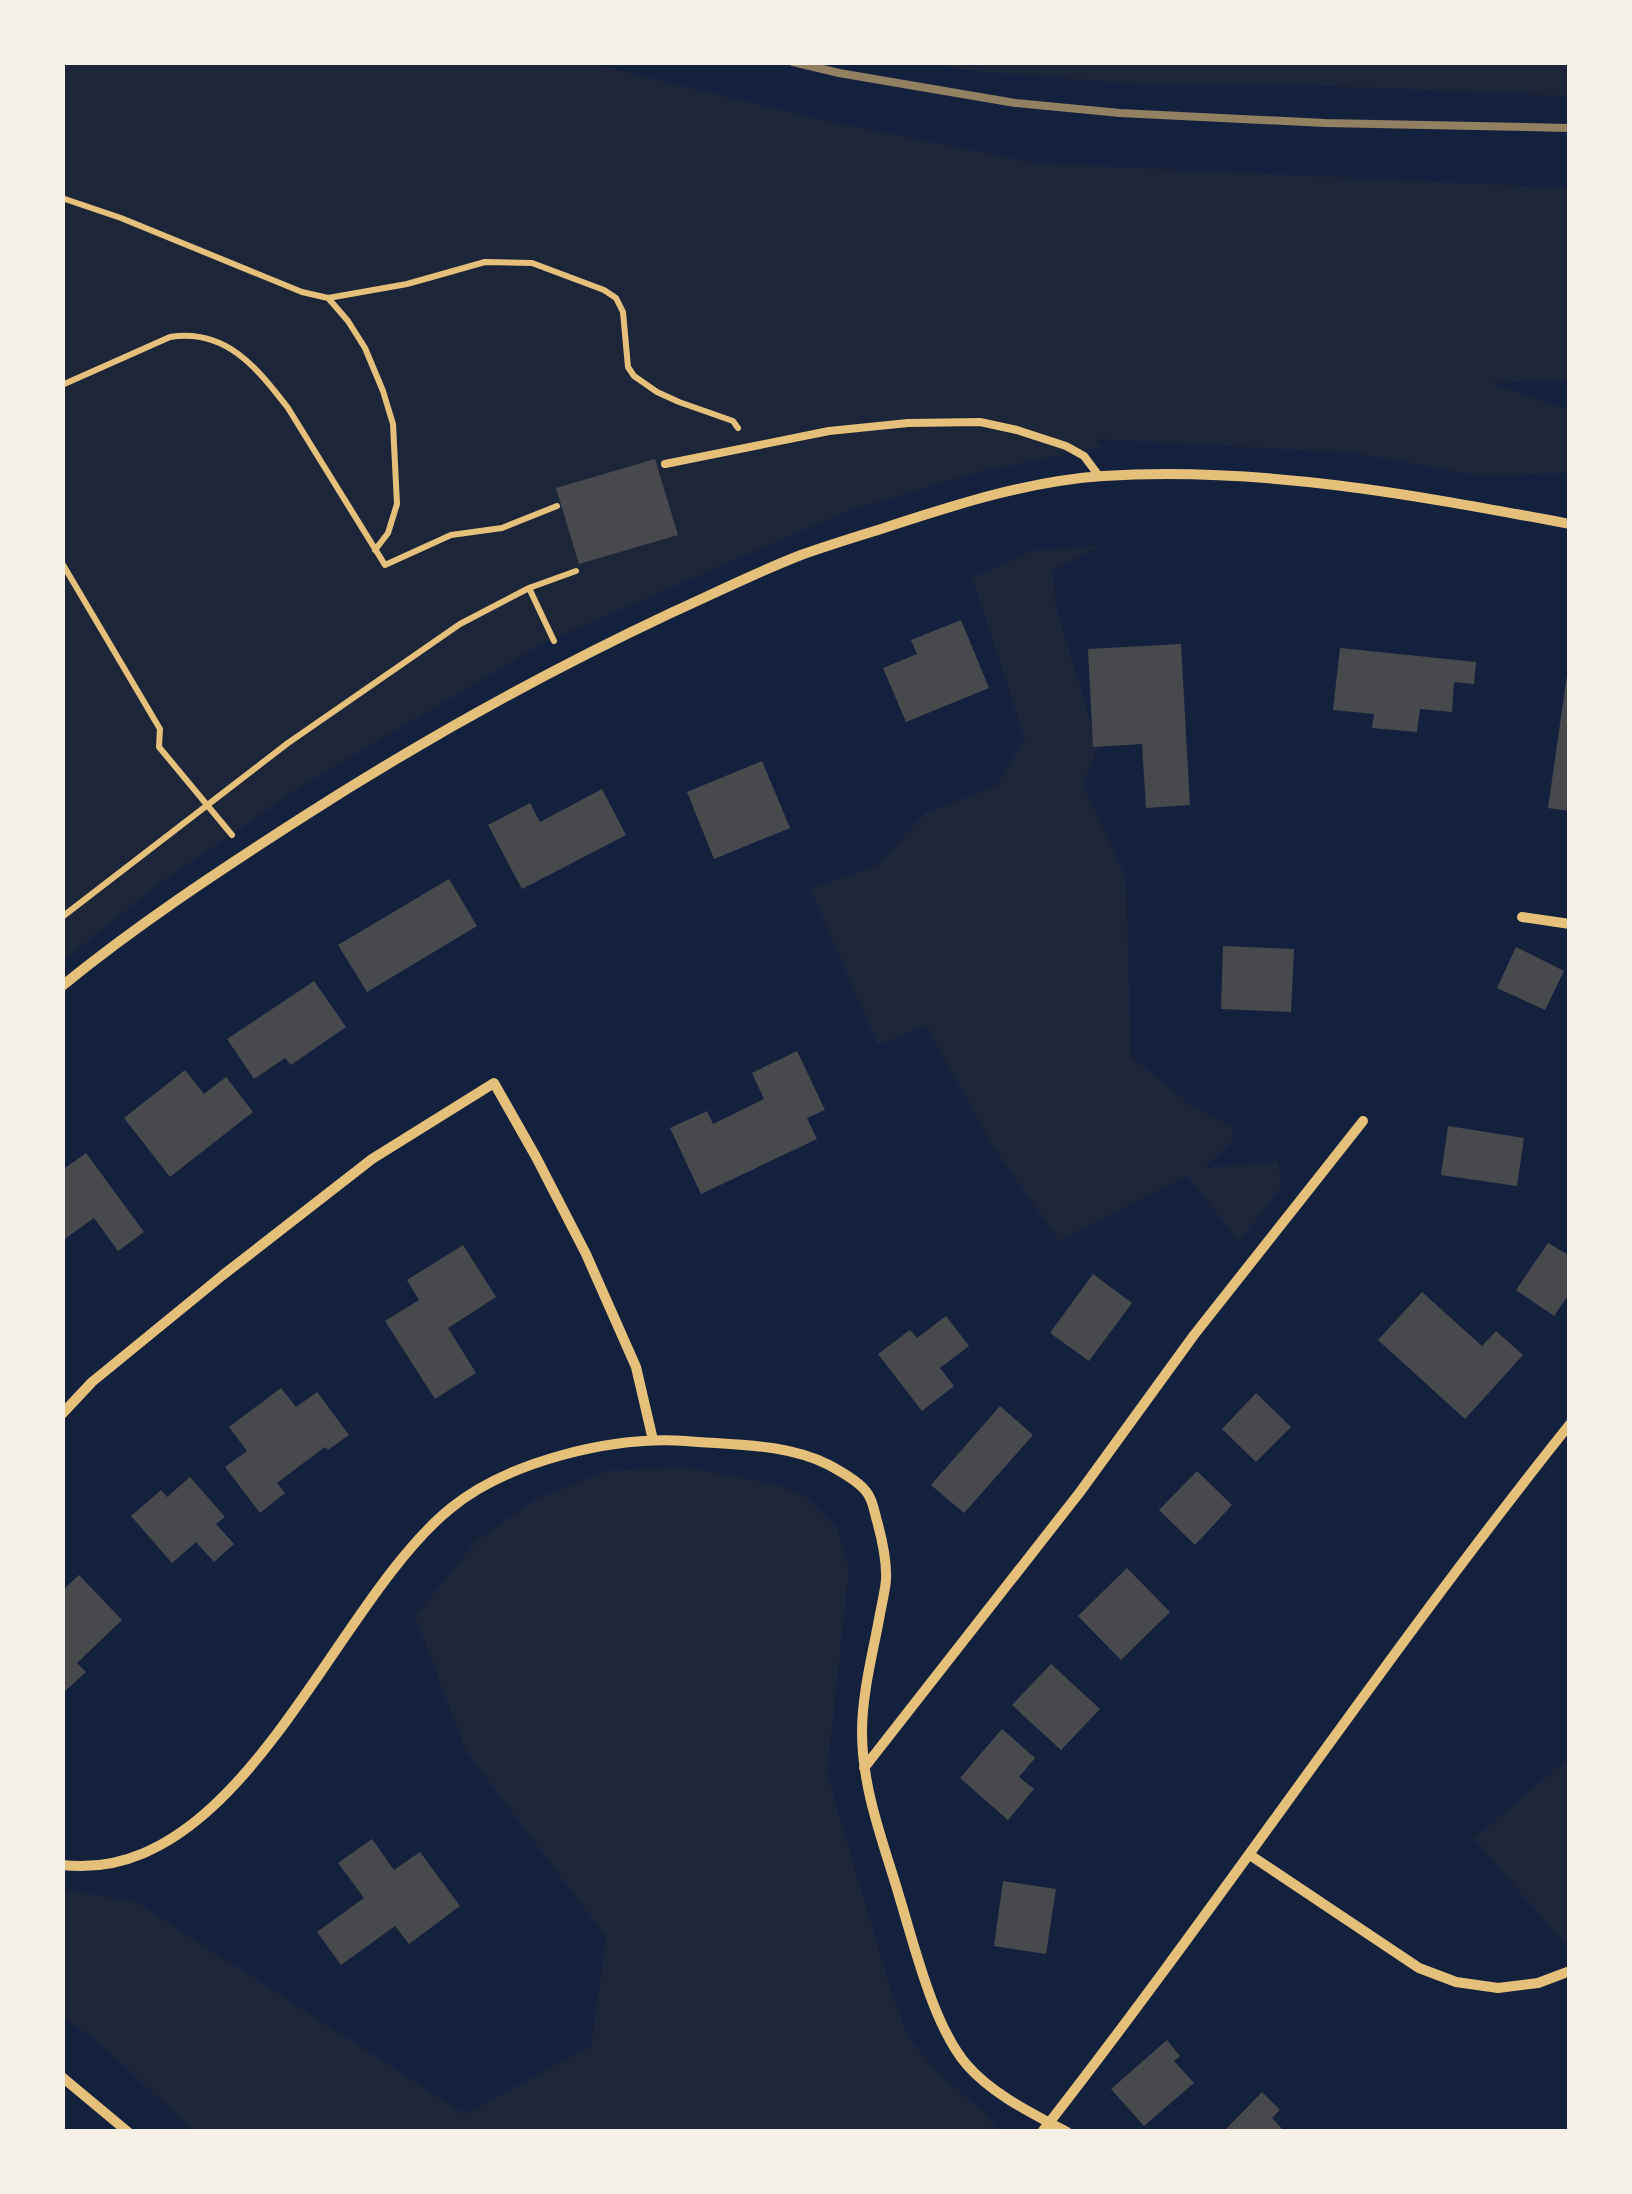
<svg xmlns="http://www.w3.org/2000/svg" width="1632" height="2194" font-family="'Space Grotesk',sans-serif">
<rect width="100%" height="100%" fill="#14213d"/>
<!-- green -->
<path fill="#1d2539" d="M63 63H589L822 120 1035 163 1569 188V380L1491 383 1569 410V473L1480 476 1354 453 1094 439 1103 447 979 472 845 512 544 643 302 786 157 885 63 961Z
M929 63H1569V96L1327 86 1146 85 963 70Z
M1101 546 1053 570 1056 607 1098 747 1083 785 1126 877 1131 1056 1189 1104 1232 1127 1234 1140 1204 1168 1278 1161 1281 1187 1239 1242 1187 1176 1059 1241 992 1145 926 1026 878 1045 810 888 878 865 925 813 996 786 1025 739 972 578 1032 551Z
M683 1467 776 1484 808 1498 837 1527 849 1570 827 1774 893 1997 909 2038 940 2075 983 2111 999 2131H194L91 2036 63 2018V1889L136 1902 465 2114 591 2046 606 1937 466 1751 415 1616 477 1540 538 1498 607 1471Z
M1569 1757V1949L1474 1839Z"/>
<!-- building -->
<path fill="#48494c" d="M655 459 678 535 579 564 556 488Z
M961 620 989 688 906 722 883 668 917 654 911 640Z
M1181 644 1190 805 1146 808 1142 744 1093 747 1088 649Z
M1340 648 1476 662 1474 684 1454 682 1452 712 1420 709 1417 732 1372 728 1374 714 1333 710Z
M1567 675H1570V811L1548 808Z
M762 761 790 828 714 859 687 792Z
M602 789 626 835 522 889 488 825 530 803 540 822Z
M449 879 477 926 367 992 338 945Z
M1223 946 1294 949 1291 1012 1221 1009Z
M1516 947 1564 971 1545 1010 1497 988Z
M314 981 346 1027 291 1065 285 1058 254 1079 227 1039Z
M797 1051 825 1110 807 1118 817 1139 701 1194 670 1128 707 1111 713 1124 764 1099 752 1073Z
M185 1070 204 1094 226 1077 253 1112 170 1177 124 1118Z
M1448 1126 1524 1138 1517 1186 1441 1175Z
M86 1153 144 1232 118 1251 94 1218 62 1241V1170Z
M1548 1243 1570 1256V1299L1567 1297 1554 1316 1516 1290Z
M463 1245 496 1297 448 1328 476 1373 435 1399 385 1321 419 1300 407 1280Z
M1093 1274 1132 1303 1089 1361 1050 1333Z
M1422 1292 1482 1346 1496 1331 1523 1355 1465 1419 1378 1340Z
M946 1316 969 1346 940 1368 954 1386 922 1411 878 1354 910 1330 917 1338Z
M281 1388 296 1407 317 1392 349 1435 328 1450 325 1447 277 1483 285 1493 260 1513 225 1467 247 1451 229 1427Z
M1256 1393 1291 1427 1256 1462 1222 1429Z
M1000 1406 1033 1435 964 1513 931 1485Z
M1197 1471 1232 1505 1195 1545 1159 1510Z
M190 1477 225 1517 216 1524 234 1544 214 1562 196 1542 172 1563 131 1516 161 1490 167 1497Z
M1127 1568 1170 1612 1121 1660 1078 1616Z
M79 1575 122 1620 77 1663 86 1672 62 1694V1591Z
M1051 1664 1100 1709 1061 1750 1012 1705Z
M1002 1729 1035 1758 1019 1777 1034 1789 1008 1820 960 1778Z
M372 1839 394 1870 420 1852 460 1906 409 1944 395 1926 341 1965 317 1932 364 1898 338 1863Z
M1003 1881 1056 1889 1046 1954 994 1946Z
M1167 2040 1180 2056 1174 2061 1194 2083 1144 2126 1111 2089Z
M1262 2092 1280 2110 1272 2118 1285 2132H1223Z"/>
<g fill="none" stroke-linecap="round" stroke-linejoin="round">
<!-- path -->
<path stroke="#e5c07b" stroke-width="6" d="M62 198 121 218 302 292 328 298 407 284 485 262 532 263 604 290 616 298 623 312 628 367 634 376 657 392 679 402 733 421 738 428
M329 299 348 321 365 348 383 391 393 424 397 504 388 533 375 550
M62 385 170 337C226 328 257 368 288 408L385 565 451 535 502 528 557 506
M62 563 160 729 159 747 232 835
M554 641 529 588 576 571
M62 917 288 743 460 624 529 588"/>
<!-- service -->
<path stroke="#e5c07b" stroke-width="8" d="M665 464 829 431 908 423 980 422 1017 430 1066 446 1084 456 1099 476"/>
<!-- minor -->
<path stroke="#e5c07b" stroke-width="10" d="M1522 917 1570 924
M62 986C137 925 217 872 298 820 419 742 543 673 673 612 715 593 757 572 801 555 829 545 859 536 887 527 957 504 1029 481 1103 476 1261 466 1415 495 1570 524
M62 1414 92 1382 223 1275 372 1159 494 1083 536 1157 586 1254 636 1367 653 1440
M864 1768 1080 1492 1194 1335 1363 1121
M1250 1855 1419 1968 1456 1982 1498 1988 1538 1983 1570 1971
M62 1865C242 1886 332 1604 451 1508 509 1461 612 1436 686 1441 732 1445 786 1443 829 1465 840 1471 856 1480 864 1489 872 1497 874 1510 877 1521 882 1539 887 1561 886 1580 885 1591 882 1603 880 1614 873 1653 862 1693 862 1732 862 1790 884 1844 900 1899 915 1948 934 2027 967 2065 992 2094 1033 2114 1067 2132
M62 2077 128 2132
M1042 2132C1223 1900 1386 1654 1570 1424"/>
<!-- rail -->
<path stroke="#918062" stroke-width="8" d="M793 62 839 73 1015 103 1120 113 1325 123 1570 128"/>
</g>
<!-- border -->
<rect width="1632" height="2194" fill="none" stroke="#f6f1e7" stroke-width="130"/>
</svg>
